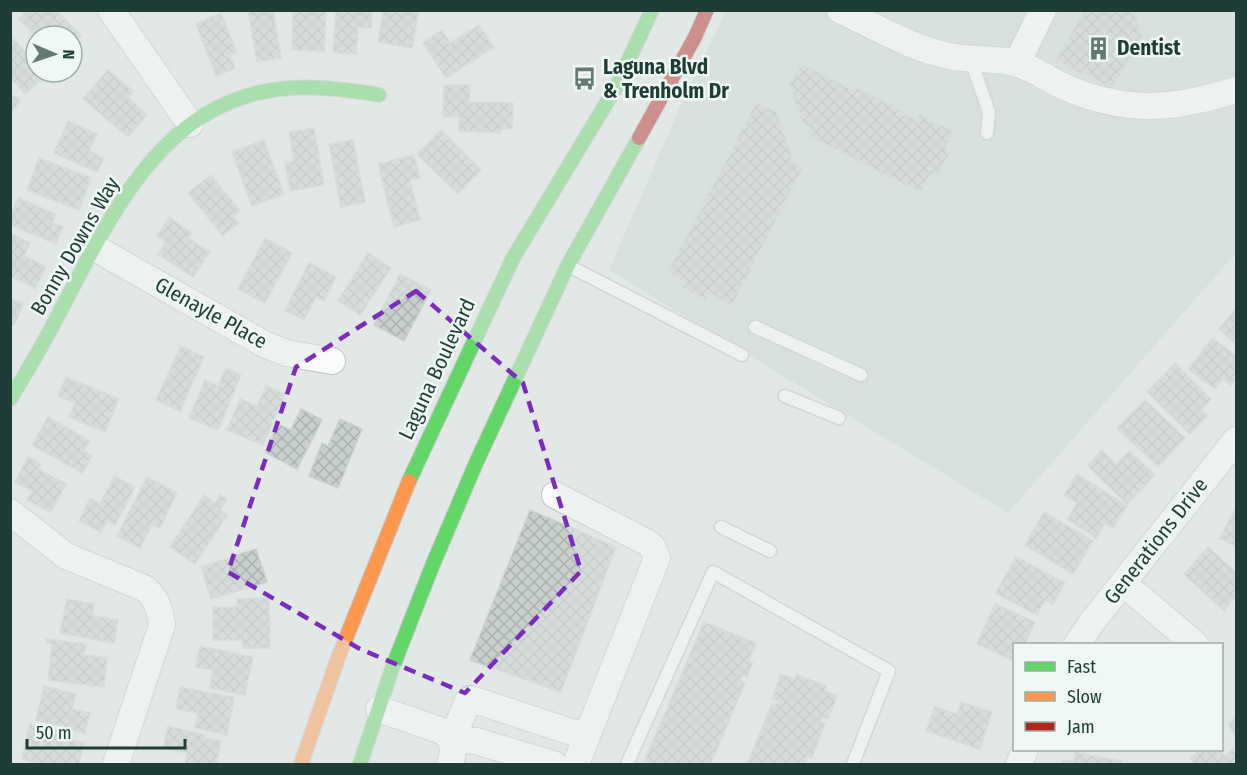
<svg xmlns="http://www.w3.org/2000/svg" width="1247" height="775" font-family="'Fira Sans Condensed',sans-serif">
<defs>
<pattern id="building-cross-hatch" width="8" height="8" patternUnits="userSpaceOnUse" patternTransform="scale(1.5)"><rect width="8" height="8" fill="#c8cfcd"/><path d="M0 0l8 8M0 8l8-8" fill="none" stroke="#abb3b1"/></pattern>
</defs>
<rect width="100%" height="100%" fill="#e1e8e6"/>
<!-- built -->
<path fill="#cedad6" d="M726 11H1236V253L1008 513 609 270 683 100Z"/>
<!-- building -->
<path fill="url(#building-cross-hatch)" stroke="#cad1cf" stroke-width="1.5" d="M27 10H56L81 35 72 45V36H36L19 19Z
M248 10H273L281 58 257 62Z
M293 10H326L324 51 292 50Z
M336 10H372L371 28 358 27 356 54 333 53Z
M383 10H419L412 48 378 42Z
M1133 10 1143 36 1112 89 1083 72 1081 75 1056 59 1085 10Z
M221 13 237 52 230 55 235 68 216 76 196 24Z
M479 25 494 47 446 78 423 43 442 30 450 43Z
M10 35 36 64V72H43L46 75 25 94 10 77Z
M801 63 855 91 858 87 916 120 919 114 953 131 945 149 950 153 937 177 931 174 921 193 807 135 810 128 802 122 789 84Z
M108 70 133 91 128 98 147 115 128 137 83 99Z
M444 85H470L469 102 513 103 512 129H501V133L459 131V117H443Z
M10 94 20 100 10 115Z
M756 102 777 112 794 163 803 168 732 306 709 293 706 300 681 287 684 281 668 272Z
M68 121 97 134 89 151 104 158 97 172 54 153Z
M314 128 324 185 290 191 285 162 294 161 289 132Z
M441 130 481 170 458 194 417 154Z
M264 140 284 194 252 206 232 152Z
M353 140 365 202 341 207 329 144Z
M414 155 420 178 410 180 420 220 394 227 378 164Z
M39 158 91 178 79 210 27 190Z
M211 175 240 211 233 216 239 223 223 236 188 193Z
M18 198 56 214 52 223 63 227 56 244 10 225V216Z
M169 217 192 233 188 238 210 252 193 277 158 254 166 242 157 236Z
M10 233 30 243 24 256 46 267 35 288 10 276Z
M265 238 292 253 265 303 238 289Z
M368 253 391 268 360 315 338 301Z
M309 263 336 277 324 301 316 297 304 320 285 310Z
M400 274 431 290 404 341 374 325Z
M10 298 23 304 14 326 10 324Z
M1236 308V344L1219 329Z
M1212 338 1236 356V379L1231 385 1223 379 1215 389 1188 369Z
M181 346 204 357 180 411 156 400Z
M1175 363 1211 399 1201 410 1207 416 1190 434 1147 392Z
M226 368 241 375 218 430 189 418 205 380 218 386Z
M66 377 119 399 105 432 69 417 75 403 58 396Z
M266 386 285 394 263 445 227 430 240 399 257 406Z
M1145 400 1185 438 1158 467 1117 428Z
M301 409 322 420 297 469 264 452 278 424 291 430Z
M48 417 90 441 84 451 92 456 82 473 32 445Z
M340 419 362 429 338 488 309 476 322 443 328 446Z
M1102 450 1116 464 1129 451 1155 475 1127 504 1088 466Z
M28 457 41 464 38 469 66 484 51 512 27 500 32 491 15 482Z
M1077 474 1127 506 1113 528 1105 523 1096 538 1067 519 1077 503 1064 495Z
M114 476 135 487 115 525 107 521 101 532 79 521 90 498 100 504Z
M147 477 177 493 160 528 152 524 140 548 117 536Z
M204 495 215 503 220 495 227 499 220 510 227 515 195 564 170 547Z
M1236 507V547L1220 538Z
M530 510 616 547 561 692 470 660Z
M1044 512 1093 541 1073 574 1025 545Z
M1208 547 1236 572V596L1224 611 1184 574Z
M256 549 267 582 211 599 201 567Z
M1016 557 1065 583 1053 604 1045 600 1037 615 996 593Z
M269 598 270 648H243V640H213V607H237V599Z
M67 599 95 604 92 615 118 620 114 643 60 633Z
M995 604 1035 622 1025 644H1014V661L977 644Z
M704 622 756 643 749 661 753 663 747 677 743 675 740 680 745 683 711 764H643Z
M46 639 86 644 84 655 107 658 104 687 48 680 52 643 46 642Z
M200 646 253 657 245 695 209 688 213 670 196 667Z
M781 674 794 679 797 675 826 686 825 691 837 696 828 719 822 717 821 721 825 724 812 758 807 757 804 764H747L772 704 776 705 778 701 772 699Z
M44 686 76 694 72 709 90 713 85 733 36 720Z
M180 687 234 697 227 735 195 728 198 713 176 709Z
M961 702 992 712 980 749 926 731 935 707 957 714Z
M1236 718V738L1228 723Z
M30 724 59 731 58 737 84 743 79 764H44L22 759Z
M168 726 206 735 205 738 221 741 216 764H185L187 753 163 748Z
M1233 749 1236 754V764H1195L1190 758 1200 750H1219L1225 756Z
M1075 752 1122 761V764H1062L1063 760 1074 762Z"/>
<g fill="none" stroke-linecap="round" stroke-linejoin="round">
<defs>
<path id="lane" d="M970 58 989 112 987 133
M569 266 742 355
M755 327 861 375
M785 396 839 418
M721 527 770 551
M627 764 713 572 889 671 853 764"/>
<path id="street" d="M111 10 190 124
M840 10C874 26 913 49 949 56 971 61 996 57 1018 64 1035 69 1050 81 1067 88 1128 114 1175 109 1236 90
M1017 63 1043 10
M95 248 264 344 286 353 332 361
M555 495 648 543 653 548 657 558 576 764
M10 512 66 556 144 588C157 598 160 610 162 625L116 764
M1123 583 1195 644
M1077 644 1092 622 1236 440
M379 709 445 732C455 744 454 750 450 764
M553 764 476 741 452 740 468 701 471 699 587 737
M1019 764 1025 750"/>
<path id="fast" d="M10 399C30 367 49 334 66 300 114 209 165 102 280 89 313 85 346 89 379 95
M409 481 513 258 615 89 652 10
M360 764 393 666 433 564 476 463 568 265 639 138"/>
<path id="slow" d="M301 764 338 658 409 481"/>
<path id="jam" d="M639 138 695 37 707 10"/>
</defs>
<!-- lane casing -->
<use href="#lane" stroke="#bec5c3" stroke-width="15"/>
<!-- street casing -->
<use href="#street" stroke="#bec5c3" stroke-width="28"/>
<!-- fast casing -->
<use href="#fast" stroke="#bdc6c3" stroke-width="16"/>
<!-- slow casing -->
<use href="#slow" stroke="#bdc6c3" stroke-width="16"/>
<!-- jam casing -->
<use href="#jam" stroke="#bdc6c3" stroke-width="16"/>
<!-- lane -->
<use href="#lane" stroke="#fafcfb" stroke-width="12"/>
<!-- street -->
<use href="#street" stroke="#fafcfb" stroke-width="26"/>
<!-- fast -->
<use href="#fast" stroke="#63d668" stroke-width="14"/>
<!-- slow -->
<use href="#slow" stroke="#ff974d" stroke-width="14"/>
<!-- jam -->
<use href="#jam" stroke="#b3261e" stroke-width="14"/>
</g>
<!-- marked area -->
<path d="M0 0H1247V775H0ZM416 291 523 383 581 571 465 693 360 649 228 572 296 367Z" fill="#e1e8e6" fill-opacity=".55" fill-rule="evenodd"/>
<path fill="none" stroke="#7b2cbf" stroke-width="4.5" stroke-dasharray="12 8" stroke-linejoin="round" d="M416 291 523 383 581 571 465 693 360 649 228 572 296 367Z"/>
<!-- icons -->
<defs>
<symbol id="building-bare" viewBox="-9 -9 18 18"><path d="M-4-6H4V6H1V3H-1V6H-4ZM-2.5-4.3h1.7v1.8h-1.7ZM.8-4.3h1.7v1.8H.8ZM-2.5-1h1.7V.8h-1.7ZM.8-1h1.7V.8H.8Z" fill="#627974" stroke="#eff8f4" stroke-width="2.5" paint-order="stroke"/></symbol>
<symbol id="bus-bare" viewBox="-9 -9 18 18"><path d="M-5-6H5V4H4V6H2V4H-2V6H-4V4H-5ZM-3.5-4V0h7V-4ZM-3.5 1.2v1.5H-2V1.2ZM2 1.2v1.5H3.5V1.2Z" fill="#627974" stroke="#eff8f4" stroke-width="2.5" paint-order="stroke"/></symbol>
</defs>
<g fill-rule="evenodd">
<use href="#building-bare" x="1082" y="32" width="33" height="33"/>
<use href="#bus-bare" x="568" y="62" width="33" height="33"/>
</g>
<g text-anchor="middle" stroke-width="5" stroke-linejoin="round" paint-order="stroke">
<!-- poi labels -->
<g font-size="21" font-weight="bold" fill="#1e3d37" stroke="#eff8f4" text-anchor="start">
<text x="1117" y="55">Dentist</text>
<text x="603" y="74">Laguna Blvd<tspan x="603" dy="24">&amp; Trenholm Dr</tspan></text>
</g>
<!-- street labels -->
<g font-size="21" fill="#1e3d37" stroke="#eff8f4">
<text transform="translate(75 246) rotate(-60)" y="7">Bonny Downs Way</text>
<text transform="translate(211 313) rotate(29)" y="7">Glenayle Place</text>
<text transform="translate(437 369) rotate(-65)" y="7">Laguna Boulevard</text>
<text transform="translate(1156 541) rotate(-52)" y="7">Generations Drive</text>
</g>
</g>
<!-- border -->
<rect width="1247" height="775" fill="none" stroke="#1e3d37" stroke-width="24"/>
<!-- legend -->
<rect x="1013" y="643" width="210" height="108" fill="#eff8f4" stroke="#9bada8" stroke-width="1.5"/>
<rect x="1025" y="662" width="30" height="9" fill="#63d668" stroke="#9bada8" stroke-width="1.5"/>
<text x="1067" y="673" font-size="18" fill="#1e3d37">Fast</text>
<rect x="1025" y="692" width="30" height="9" fill="#ff974d" stroke="#9bada8" stroke-width="1.5"/>
<text x="1067" y="703" font-size="18" fill="#1e3d37">Slow</text>
<rect x="1025" y="722" width="30" height="9" fill="#b3261e" stroke="#9bada8" stroke-width="1.5"/>
<text x="1067" y="733" font-size="18" fill="#1e3d37">Jam</text>
<!-- north arrow -->
<g transform="translate(54 54) rotate(92)"><circle r="28" fill="#eff8f4" stroke="#9bada8" stroke-width="1.5"/>
<path d="M0-4.5L10 22L0 15L-10 22Z" fill="#627974"/>
<text y="-9" font-size="16" font-weight="bold" text-anchor="middle" fill="#1e3d37">N</text>
</g>
<!-- scale -->
<path d="M27 739v9h158v-9" fill="none" stroke="#1e3d37" stroke-width="3"/>
<text x="36" y="739" font-size="18" fill="#1e3d37" stroke="#eff8f4" stroke-width="4.5" paint-order="stroke">50 m</text>
</svg>
